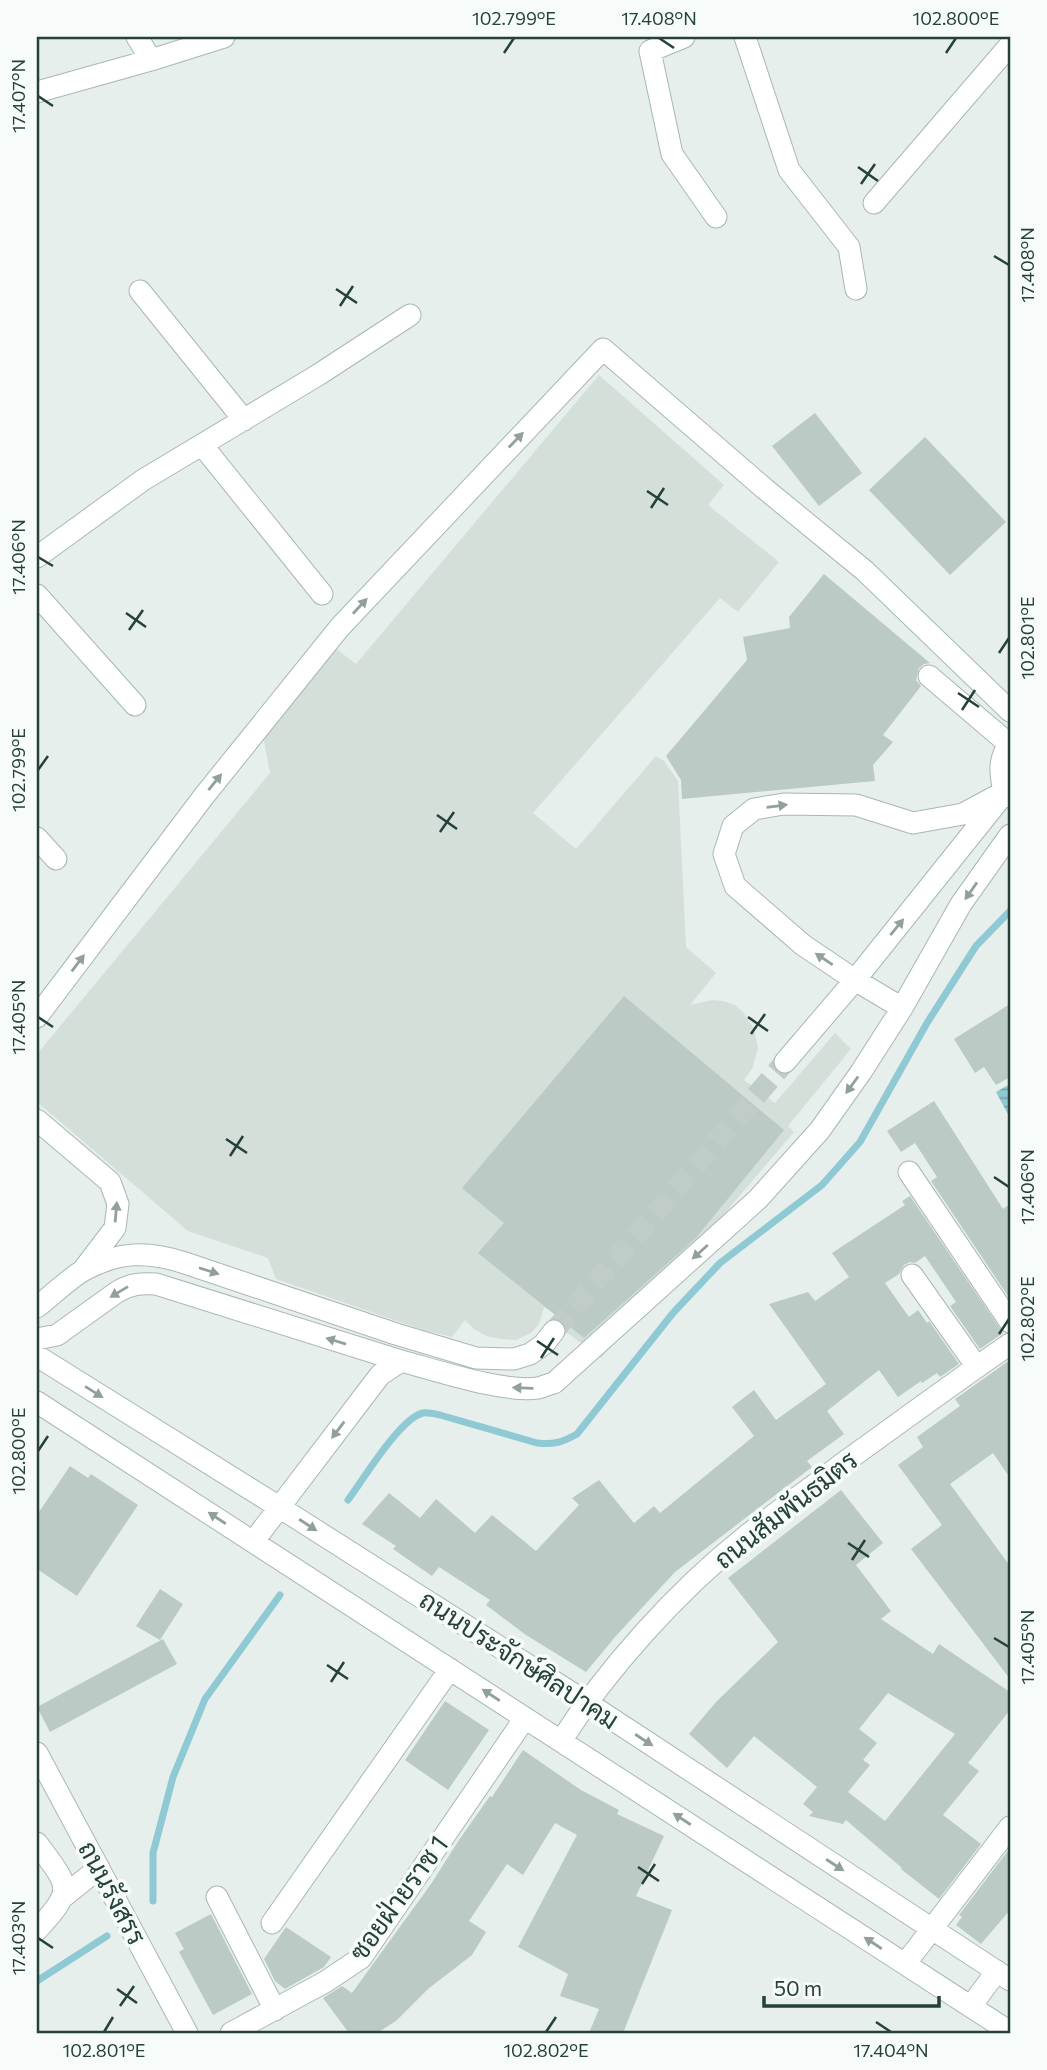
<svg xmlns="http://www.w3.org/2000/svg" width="1047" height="2070" font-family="Commissioner,Sarabun,sans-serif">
<defs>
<pattern id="water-rules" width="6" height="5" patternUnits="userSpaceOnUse" patternTransform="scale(1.75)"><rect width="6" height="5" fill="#8ec9d4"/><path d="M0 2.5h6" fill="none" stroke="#74a5ad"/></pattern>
</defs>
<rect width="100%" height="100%" fill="#e6efeb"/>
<!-- built -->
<path fill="#d4dfda" d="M599 375 724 485 708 505 779 562 738 612 720 598 533 813 576 849 656 756 664 761 678 781 686 947 716 973 690 1005 712 1000 723 1001 735 1005 743 1012 754 1029 758 1048 752 1069 744 1080 775 1103 835 1033 851 1049 788 1126 794 1132 601 1358 554 1323V1313L544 1307 539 1324 531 1333 516 1340 501 1339 486 1336 474 1329 465 1320 452 1337 423 1330 276 1279 268 1258 188 1231 37 1102V1054L270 773 263 735 334 647 356 664Z"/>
<!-- water -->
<path fill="url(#water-rules)" d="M1010 1084V1118L996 1092Z"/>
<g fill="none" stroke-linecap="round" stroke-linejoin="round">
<!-- stream -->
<path stroke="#8ec9d4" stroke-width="7" d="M348 1500C363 1480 400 1418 423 1413 428 1412 435 1414 440 1415L537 1443C554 1445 563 1442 577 1434L673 1313 720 1263 822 1185 860 1142 927 1023 976 946 1010 911
M153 1901V1853L173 1777 205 1699 280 1595
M37 1981 107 1936"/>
</g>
<!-- building -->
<path fill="#bbcac4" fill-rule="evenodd" d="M815 413 862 473 819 506 772 446Z
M925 437 1006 522 950 575 869 490Z
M824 574 930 663 924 664 919 668 916 680 921 686 883 735 893 742 873 765 875 781 682 799 681 780 666 756 747 660 743 637 790 628 789 617Z
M624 996 784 1130 695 1239 584 1338 478 1253 504 1223 462 1188Z
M1010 1004V1077L996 1085 984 1067 975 1073 954 1039Z
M934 1101 1003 1209 1010 1204V1299L931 1181 937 1177 915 1143 901 1152 887 1131Z
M910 1196 1003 1333 980 1349 950 1306 956 1302 925 1256 915 1263 910 1262 904 1265 899 1274 885 1283 909 1317 918 1310 927 1323 929 1321 959 1364 940 1377 937 1373 922 1383 921 1381 898 1397 879 1370 827 1411 844 1434 807 1461 812 1467 675 1572 615 1637 586 1672 526 1635 486 1605 490 1600 439 1567 432 1576 393 1549 396 1546 362 1524 389 1493 420 1518 436 1499 475 1533 492 1515 536 1551 579 1505 572 1498 599 1480 634 1523 654 1506 660 1513 754 1436 732 1407 754 1390 776 1420 826 1384 769 1304 808 1292 815 1301 849 1277 832 1253 905 1205 902 1201Z
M1010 1360V1478L993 1453 950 1484 1010 1566V1679L911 1549 942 1525 898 1465 923 1447 917 1437 960 1406 955 1399Z
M70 1466 88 1478 91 1474 138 1505 77 1596 37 1569V1515Z
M841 1490 883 1543 856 1565 891 1611 881 1619 933 1654 939 1644 1010 1692V1710L968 1763 979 1771 943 1815 981 1844 939 1899 901 1869 902 1868 846 1820 843 1824 809 1816 813 1812 803 1804 817 1787 754 1736 727 1768 689 1734 716 1702 778 1642 728 1578ZM888 1693 955 1734 885 1821 848 1792 870 1765 863 1760 877 1743 859 1729Z
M160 1589 183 1604 160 1640 136 1626Z
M163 1639 177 1664 50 1732 37 1707Z
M445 1701 489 1730 448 1790 405 1760Z
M523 1750 581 1790 619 1810 617 1814 664 1836 636 1896 672 1910 623 2033H589L599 2009 560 1996 568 1974 518 1947 577 1835 555 1823 523 1875 507 1864 469 1921 486 1932 472 1955 428 1989 396 2021 377 2033H349L323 1998 342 1986 352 1993 431 1884 459 1840 490 1796 492 1797Z
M1010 1848V1910L981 1944 956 1925 962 1917 959 1915Z
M211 1914 252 1994 213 2015 179 1952 184 1949 175 1933Z
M286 1927 331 1957 324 1967 285 1989 275 1981 264 1959Z"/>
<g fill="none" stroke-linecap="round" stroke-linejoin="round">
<!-- minor-tunnel -->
<path stroke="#bfccc8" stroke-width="21" stroke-dasharray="21 10" stroke-linecap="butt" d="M554 1331 785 1062"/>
<defs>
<path id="minor" d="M137 37 151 60
M684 37 650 51 672 154 716 217
M745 37 789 170 849 247 856 289
M37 92 151 60 224 37
M874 203 1010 45
M140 291 244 420
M202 445 322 594
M37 557 143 480 318 375 410 315
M37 595 135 705
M929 676 1009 744
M1010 743C998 759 1000 773 1004 792L1010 797
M37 838 56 859
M902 1008 855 980 803 945 735 886 724 854 733 826 754 809 784 804 856 805 913 823 963 814 1004 792
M37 1017 204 796 340 627 603 349 765 489 865 571 1010 711
M785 1062 855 980 999 800
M37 1120 110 1182 118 1204 115 1228 83 1270
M909 1172 1010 1322
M912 1275 977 1367
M37 1307C50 1297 71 1277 84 1270 119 1251 149 1251 185 1263L396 1334 476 1358 514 1359 530 1354 544 1344 554 1331
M37 1339 57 1335 117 1292C130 1284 141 1283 156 1284L401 1361
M37 1356 279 1507 586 1702 1010 1980
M37 1402 1010 2032
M253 1542 380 1375 401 1361C436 1370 503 1393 538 1388 543 1387 548 1384 554 1383L758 1199 820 1130 861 1072 902 1008 961 904 1010 835
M561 1741C607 1669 677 1591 745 1537 776 1512 810 1489 842 1464 898 1424 953 1383 1010 1344
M37 1753 187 2033
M37 1843C69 1887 76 1888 37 1930
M63 1897 99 1868
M217 1897 275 2010
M272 1923 450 1669
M905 1964 1010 1827
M971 2006 997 1971
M231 2033 325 1982 361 1958 525 1718"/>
</defs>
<!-- minor casing -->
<use href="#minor" stroke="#a8b8b2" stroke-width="23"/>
<!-- minor -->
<use href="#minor" stroke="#fff" stroke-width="21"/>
</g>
<!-- one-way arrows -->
<defs><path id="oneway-solid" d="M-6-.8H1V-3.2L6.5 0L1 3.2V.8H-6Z" transform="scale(1.75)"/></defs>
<g fill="#92a09c">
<use href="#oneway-solid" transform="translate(516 440) rotate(-46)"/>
<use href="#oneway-solid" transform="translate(360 606) rotate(-47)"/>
<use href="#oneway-solid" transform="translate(215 782) rotate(-51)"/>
<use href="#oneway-solid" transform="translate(777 806) rotate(-7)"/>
<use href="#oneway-solid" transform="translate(971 891) rotate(125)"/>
<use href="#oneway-solid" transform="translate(897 927) rotate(-51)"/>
<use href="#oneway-solid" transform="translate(824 959) rotate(-146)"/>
<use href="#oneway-solid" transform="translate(78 963) rotate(-53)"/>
<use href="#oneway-solid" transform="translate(852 1085) rotate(126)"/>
<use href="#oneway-solid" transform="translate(116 1212) rotate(-85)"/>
<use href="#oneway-solid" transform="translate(700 1252) rotate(138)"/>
<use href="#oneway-solid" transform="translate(209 1271) rotate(18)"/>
<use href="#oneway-solid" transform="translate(119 1292) rotate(149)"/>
<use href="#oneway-solid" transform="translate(336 1341) rotate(-163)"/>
<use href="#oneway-solid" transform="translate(523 1388) rotate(-178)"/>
<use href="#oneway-solid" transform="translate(94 1392) rotate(32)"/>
<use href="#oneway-solid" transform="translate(338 1430) rotate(127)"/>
<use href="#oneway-solid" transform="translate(217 1518) rotate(-147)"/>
<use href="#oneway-solid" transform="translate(308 1525) rotate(33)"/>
<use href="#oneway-solid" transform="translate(491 1695) rotate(-147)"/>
<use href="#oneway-solid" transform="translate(644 1740) rotate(33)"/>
<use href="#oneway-solid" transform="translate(682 1819) rotate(-147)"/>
<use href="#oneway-solid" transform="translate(835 1865) rotate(33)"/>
<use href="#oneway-solid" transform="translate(873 1943) rotate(-147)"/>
</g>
<!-- ticks -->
<path fill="none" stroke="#24423a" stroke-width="2.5" d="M659 38 674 48M504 53 514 38M946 53 956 38M38 96 53 106M858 167 878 181M861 184 875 164M994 256 1009 265M336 289 357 303M340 306 353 286M647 491 668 505M651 508 664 488M38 557 53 566M126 613 146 627M129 630 143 610M999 653 1009 638M958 693 979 707M962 710 975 690M38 770 48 756M437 815 457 829M440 832 454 812M38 1017 53 1027M748 1017 768 1031M751 1034 765 1014M226 1139 247 1153M230 1156 243 1136M994 1177 1009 1187M999 1334 1009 1319M537 1341 558 1355M541 1358 554 1338M38 1451 48 1436M848 1543 869 1557M852 1560 865 1540M994 1638 1009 1647M327 1665 348 1679M331 1682 344 1662M638 1867 659 1881M642 1884 655 1864M38 1938 53 1948M117 1989 137 2003M120 2006 134 1986M876 2022 891 2032M104 2032 113 2017M546 2032 556 2017"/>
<g text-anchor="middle" stroke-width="7" stroke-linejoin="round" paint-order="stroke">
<!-- street labels -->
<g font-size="26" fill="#24423a" stroke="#f7fbf9">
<text transform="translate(786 1510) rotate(-38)" y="9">ถนนสัมพันธมิตร</text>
<text transform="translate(519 1660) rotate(33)" y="9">ถนนประจักษ์ศิลปาคม</text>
<text transform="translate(112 1893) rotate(62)" y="9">ถนนรังสรร</text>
<text transform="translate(399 1898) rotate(-54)" y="9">ซอยฝ่ายราช 1</text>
</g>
</g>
<!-- border -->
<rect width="1047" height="2070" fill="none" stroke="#f7fbf9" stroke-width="77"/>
<!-- scale -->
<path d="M764 1996v10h175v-10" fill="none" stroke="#24423a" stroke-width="3.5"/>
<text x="774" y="1996" font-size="21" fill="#24423a" stroke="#f7fbf9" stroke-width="5" paint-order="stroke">50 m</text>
<rect x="38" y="38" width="971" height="1994" fill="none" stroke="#24423a" stroke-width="2.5"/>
<g font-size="18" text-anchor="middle" fill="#24423a">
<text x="514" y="25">102.799°E</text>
<text x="659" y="25">17.408°N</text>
<text x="956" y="25">102.800°E</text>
<text transform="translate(19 96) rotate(-90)" y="6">17.407°N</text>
<text transform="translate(1028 265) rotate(-90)" y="6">17.408°N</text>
<text transform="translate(19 557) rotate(-90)" y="6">17.406°N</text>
<text transform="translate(1028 638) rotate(-90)" y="6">102.801°E</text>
<text transform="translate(19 770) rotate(-90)" y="6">102.799°E</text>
<text transform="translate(19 1017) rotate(-90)" y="6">17.405°N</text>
<text transform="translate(1028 1187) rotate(-90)" y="6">17.406°N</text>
<text transform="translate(1028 1319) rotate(-90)" y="6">102.802°E</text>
<text transform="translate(19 1451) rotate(-90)" y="6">102.800°E</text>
<text transform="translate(1028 1647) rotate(-90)" y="6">17.405°N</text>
<text transform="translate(19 1938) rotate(-90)" y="6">17.403°N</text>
<text x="104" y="2057">102.801°E</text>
<text x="546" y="2057">102.802°E</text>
<text x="891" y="2057">17.404°N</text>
</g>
</svg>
